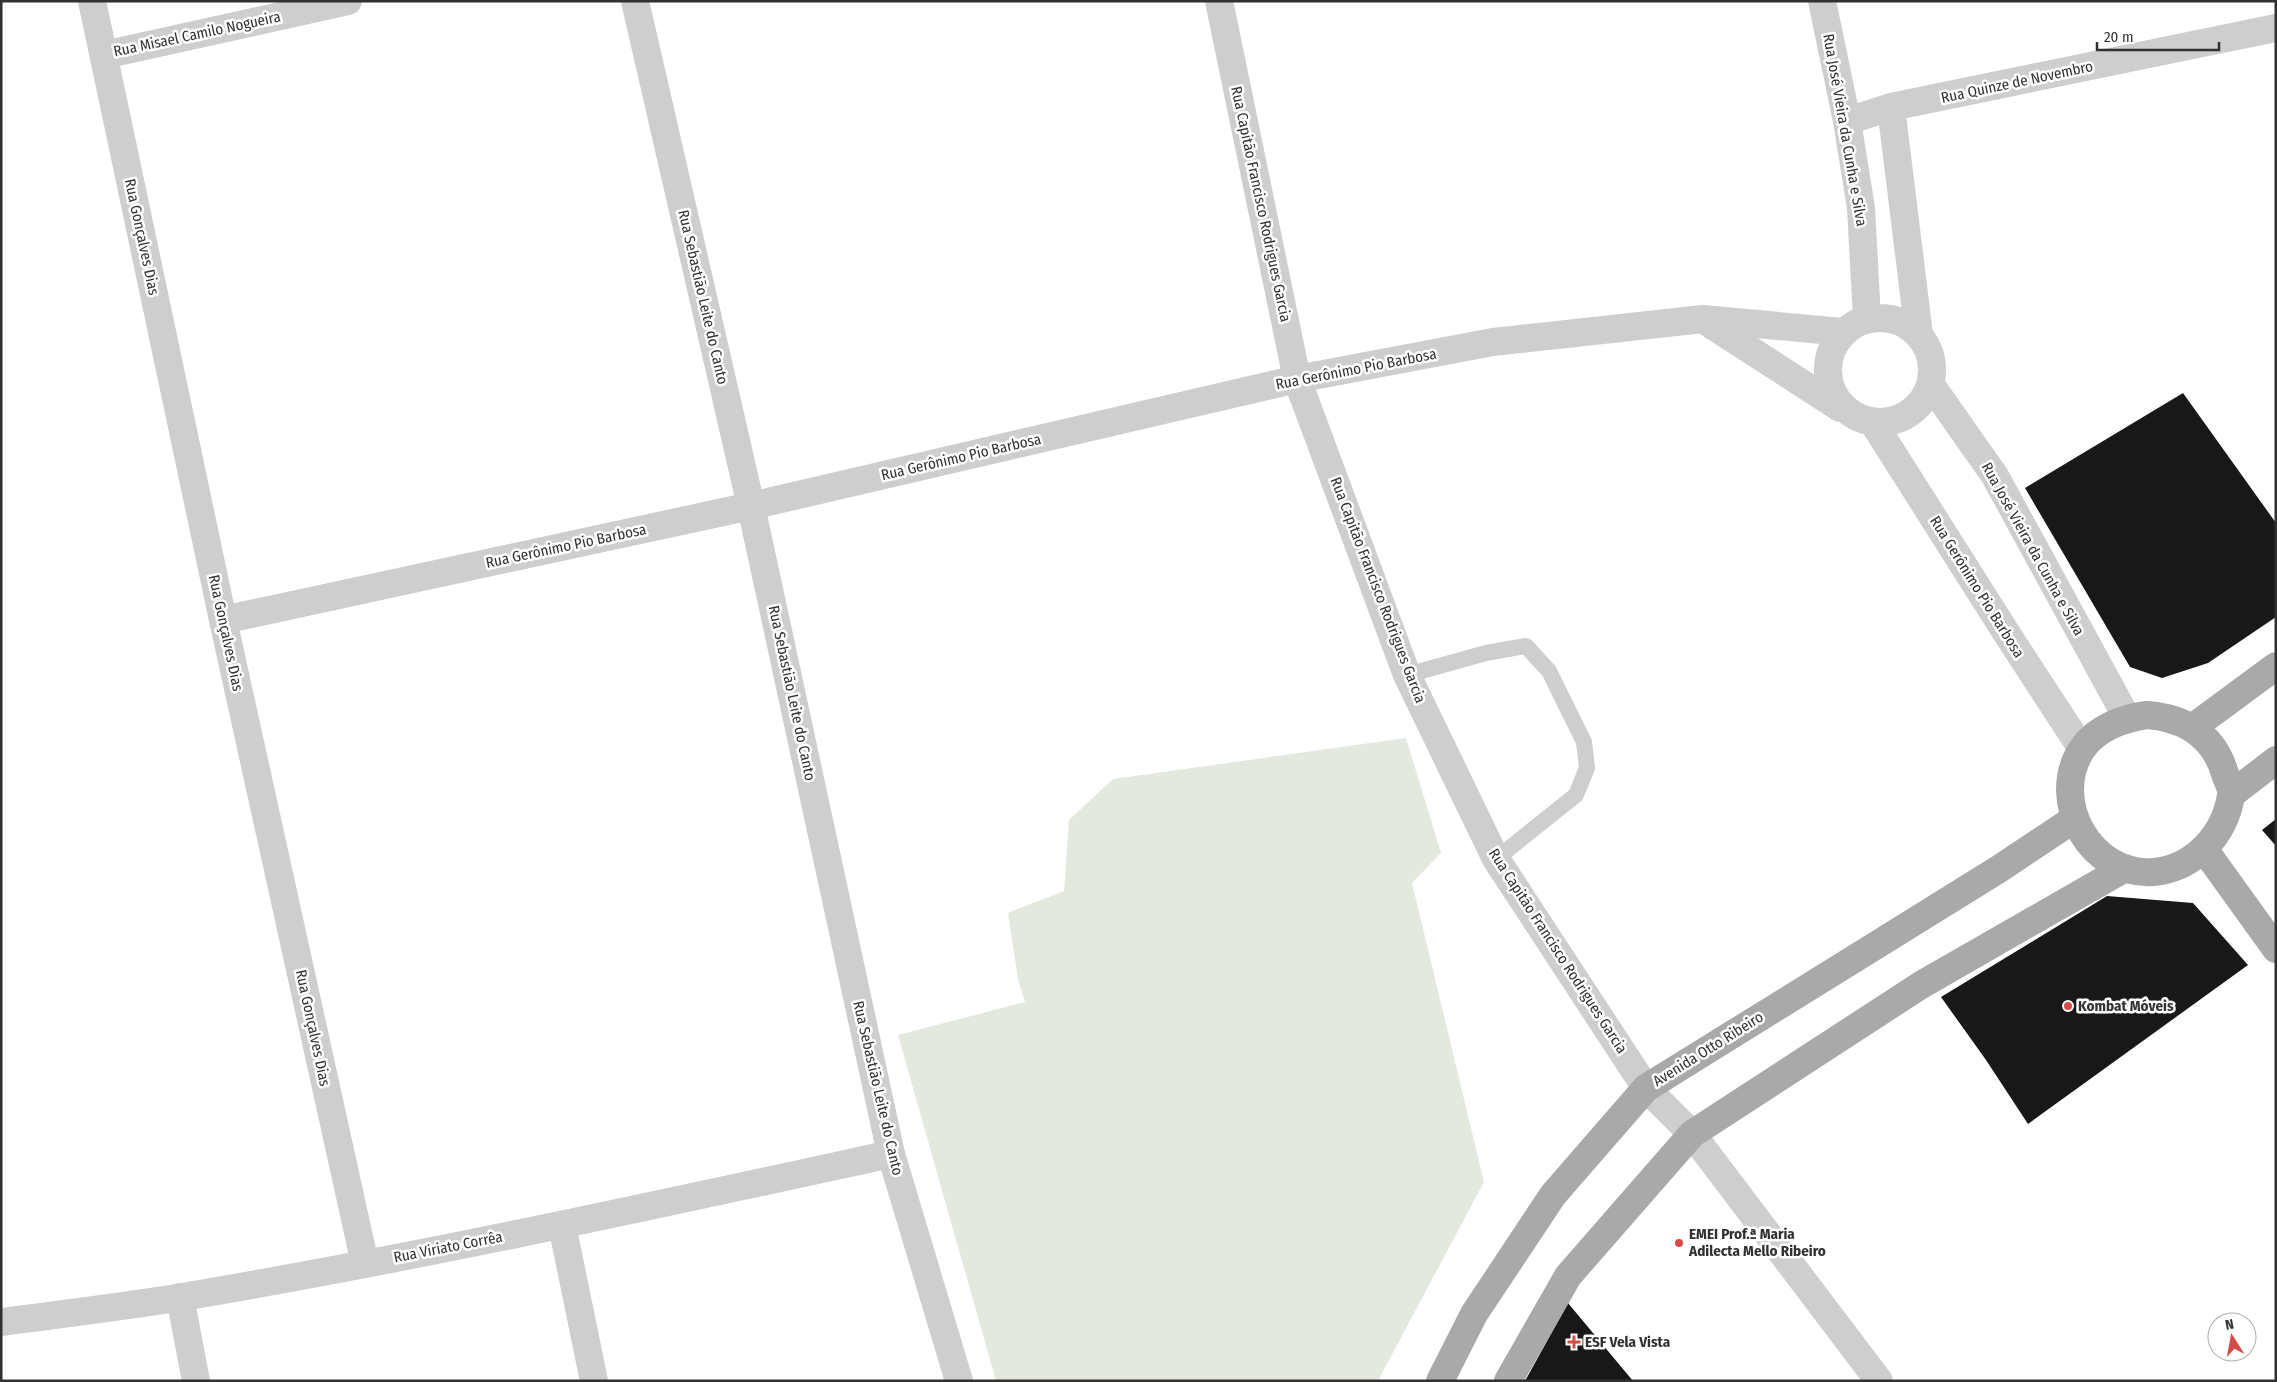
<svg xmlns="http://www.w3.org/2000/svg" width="2277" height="1382" font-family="'Fira Sans Condensed',sans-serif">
<rect width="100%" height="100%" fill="#fff"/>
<!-- green -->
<path fill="#e3e9de" d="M1406 738 1441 853 1412 883 1484 1182 1378 1381H996L898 1035 1025 1002 1018 979 1008 913 1064 891 1069 820 1113 779Z"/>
<!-- building -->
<path fill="#181818" d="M2183 393 2276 523V617L2208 663 2162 678 2130 667 2025 488Z
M2276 819V846L2262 830Z
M2107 896 2193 903 2248 965 2028 1124 1986 1060 1941 997Z
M1568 1303 1633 1381H1525Z"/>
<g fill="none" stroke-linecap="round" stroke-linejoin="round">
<!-- service -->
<path stroke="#cecece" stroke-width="16" d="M1407 675 1486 653 1526 646 1549 671 1584 742 1587 768 1576 795 1496 859"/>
<!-- minor -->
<path stroke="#cecece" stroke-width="28" d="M92 1 223 620 365 1264
M104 55 348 1
M1297 379 1407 675 1496 859 1646 1088 1692 1134 1879 1381
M223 620 751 506
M562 1225 594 1381
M180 1297 196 1381
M1 1322C61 1314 122 1307 182 1297 420 1257 656 1205 891 1154"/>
<!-- tertiary -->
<path stroke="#cecece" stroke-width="28" d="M635 1 751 506 891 1154 959 1381
M1219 1 1297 379
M1822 1 1847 121 1861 208 1867 319
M1891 107 1919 335
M1847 121 1891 107 2276 28
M1828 370a52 52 0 1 1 104 0a52 52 0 1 1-104 0Z
M1707 322 1840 408
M1931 385 1995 476 2127 718
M1874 424 2007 634 2082 749
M751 506 1297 379 1493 342 1703 319 1843 332"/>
<!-- primary -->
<path stroke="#a9a9a9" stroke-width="28" d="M2147 715C2185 718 2214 735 2225 774 2227 780 2232 789 2231 795 2225 835 2194 868 2154 872 2091 877 2048 801 2082 749 2096 728 2124 718 2147 715Z
M2192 728 2276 666
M2232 794 2276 760
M2204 849 2276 949
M1440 1381 1474 1314 1553 1195 1646 1088 1999 869 2074 819
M1508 1381 1568 1276 1692 1134 1921 985 2125 868"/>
</g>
<!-- markers -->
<g fill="#d34d48" stroke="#fff" stroke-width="2">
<circle cx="2068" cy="1006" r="5"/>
<circle cx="1679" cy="1243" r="5"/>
<path d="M1571.5 1334.5h5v5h5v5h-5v5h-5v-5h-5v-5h5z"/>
</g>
<g text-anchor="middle" stroke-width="5" stroke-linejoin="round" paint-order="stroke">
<!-- street labels -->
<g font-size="15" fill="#313131" stroke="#fff">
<text transform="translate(197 34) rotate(-12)" y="5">Rua Misael Camilo Nogueira</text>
<text transform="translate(2017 82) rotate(-12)" y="5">Rua Quinze de Novembro</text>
<text transform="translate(1845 130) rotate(80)" y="5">Rua José Vieira da Cunha e Silva</text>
<text transform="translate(1261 204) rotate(78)" y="5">Rua Capitão Francisco Rodrigues Garcia</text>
<text transform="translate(142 237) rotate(78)" y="5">Rua Gonçalves Dias</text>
<text transform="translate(703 297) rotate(77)" y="5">Rua Sebastião Leite do Canto</text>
<text transform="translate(1356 369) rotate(-11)" y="5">Rua Gerônimo Pio Barbosa</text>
<text transform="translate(961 457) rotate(-13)" y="5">Rua Gerônimo Pio Barbosa</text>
<text transform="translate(566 546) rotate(-12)" y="5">Rua Gerônimo Pio Barbosa</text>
<text transform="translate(2033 549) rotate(61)" y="5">Rua José Vieira da Cunha e Silva</text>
<text transform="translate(1977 587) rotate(58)" y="5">Rua Gerônimo Pio Barbosa</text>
<text transform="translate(1378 590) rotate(69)" y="5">Rua Capitão Francisco Rodrigues Garcia</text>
<text transform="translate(226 633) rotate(78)" y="5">Rua Gonçalves Dias</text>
<text transform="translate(792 693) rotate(78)" y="5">Rua Sebastião Leite do Canto</text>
<text transform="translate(1558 951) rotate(57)" y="5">Rua Capitão Francisco Rodrigues Garcia</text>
<text transform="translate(313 1028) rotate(78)" y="5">Rua Gonçalves Dias</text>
<text transform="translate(1708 1049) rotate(-32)" y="5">Avenida Otto Ribeiro</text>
<text transform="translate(878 1088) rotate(77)" y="5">Rua Sebastião Leite do Canto</text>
<text transform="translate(448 1247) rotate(-11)" y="5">Rua Viriato Corrêa</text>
</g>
<!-- poi labels -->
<g font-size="15" font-weight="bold" fill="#313131" stroke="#fff" text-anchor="start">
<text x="2078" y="1011">Kombat Móveis</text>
<text x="1689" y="1239">EMEI Prof.ª Maria<tspan x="1689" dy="17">Adilecta Mello Ribeiro</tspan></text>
<text x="1585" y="1347">ESF Vela Vista</text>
</g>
</g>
<!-- border -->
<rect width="2277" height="1382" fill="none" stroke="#313131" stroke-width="5"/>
<!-- north arrow -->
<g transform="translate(2232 1337) rotate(349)"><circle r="24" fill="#ffffff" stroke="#adadad"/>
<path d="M0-4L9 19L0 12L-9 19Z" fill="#d34d48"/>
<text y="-8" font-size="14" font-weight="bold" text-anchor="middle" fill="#313131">N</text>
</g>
<!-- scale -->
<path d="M2097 42v8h122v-8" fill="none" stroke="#313131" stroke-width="2.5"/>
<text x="2104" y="42" font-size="15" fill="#313131" stroke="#ffffff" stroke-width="4" paint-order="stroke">20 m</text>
</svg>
